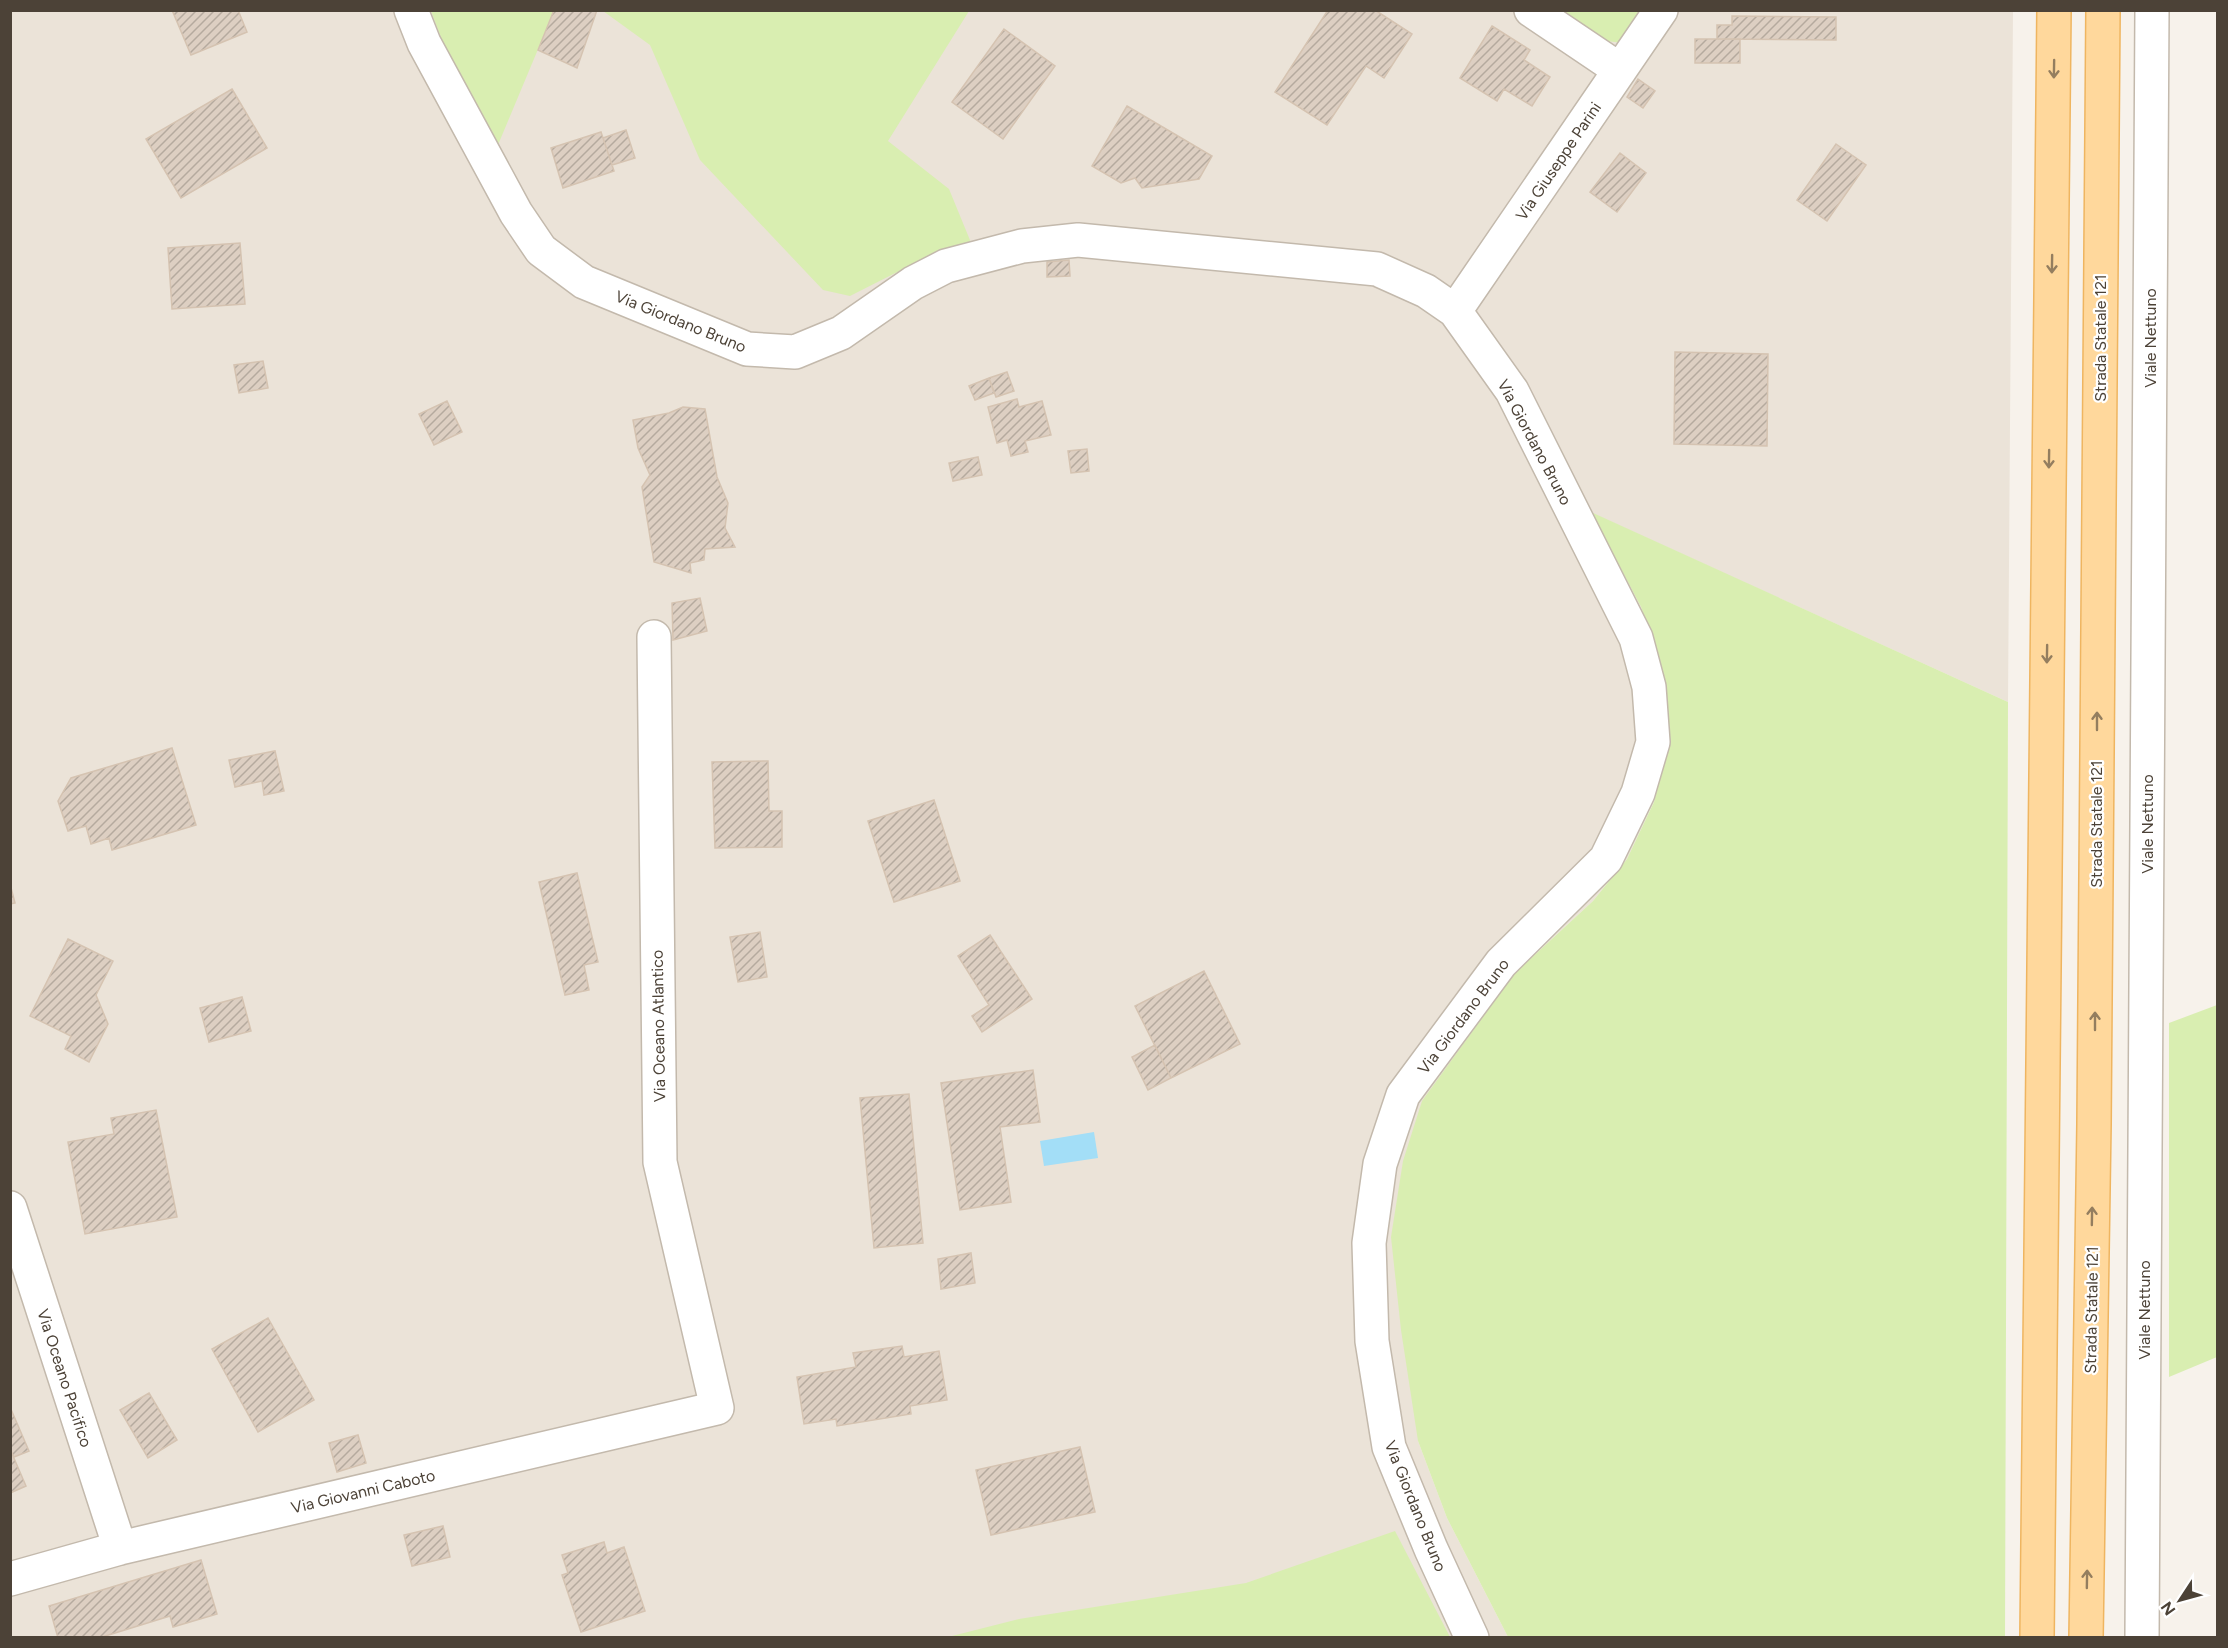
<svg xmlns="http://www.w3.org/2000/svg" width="2228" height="1648" font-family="Figtree,sans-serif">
<defs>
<pattern id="building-hatch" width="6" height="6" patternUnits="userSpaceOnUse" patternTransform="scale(1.5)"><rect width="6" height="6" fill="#ddcfc2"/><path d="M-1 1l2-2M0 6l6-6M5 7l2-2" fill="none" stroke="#b5aa9e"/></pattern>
</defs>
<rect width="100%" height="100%" fill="#f7f2eb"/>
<!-- residential -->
<path fill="#ebe3d8" d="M11 11H2013L2008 702 1592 513 1641 607 1662 668 1668 737 1654 802 1627 859 1593 901 1514 974 1418 1441 1447 1518 1508 1637 11 1638Z"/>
<!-- green -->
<path fill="#d9eeb1" d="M431 11H554L495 152 444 46Z
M603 11H969L888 141 949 189 972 245 923 259 850 296 823 290 700 160 650 45Z
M1556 11H1644L1622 43 1600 40Z
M1591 512 2008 702 2005 1637H1508L1447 1518 1418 1441 1401 1330 1391 1237 1403 1161 1422 1101 1514 974 1593 901 1627 859 1654 802 1668 737 1662 668 1641 607Z
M2217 1005V1357L2169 1377V1023Z
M1395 1531 1450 1637H948L1019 1619 1246 1583Z"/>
<!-- water -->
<path fill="#a3def7" d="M1094 1132 1098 1158 1044 1166 1040 1141Z"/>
<!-- building -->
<path fill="url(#building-hatch)" stroke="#d5c3b1" stroke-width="1.5" d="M172 10H238L247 32 191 55Z
M554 10H597L577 68 538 50Z
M1328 10H1375L1412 34 1384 78 1366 66 1327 125 1275 92Z
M1732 16 1836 17V40L1717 39V25H1732Z
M1492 26 1530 50 1524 60 1550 77 1532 106 1504 89 1497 101 1460 78Z
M1004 29 1055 66 1003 139 952 102Z
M1695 39H1740V63H1695Z
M1638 79 1655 91 1643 108 1627 97Z
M232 89 267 148 181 198 146 139Z
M1127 106 1212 156 1199 179 1142 188 1135 178 1121 183 1092 166Z
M626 130 635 158 612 165 603 138Z
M601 132 614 171 563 188 551 148Z
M1836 144 1866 165 1827 221 1797 200Z
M1620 153 1646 173 1617 212 1590 192Z
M240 243 245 304 172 309 168 248Z
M1069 260 1070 276 1047 277V262Z
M1675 352 1768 354 1767 446 1674 444Z
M263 361 268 388 239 393 234 365Z
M1007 372 1014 391 996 397 989 378Z
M989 378 994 393 975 400 969 386Z
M1017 399 1019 407 1042 401 1051 435 1025 441 1028 452 1011 456 1007 440 997 443 988 407Z
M447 401 462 432 434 445 419 414Z
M683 407 705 409 717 477 728 503 725 528 735 547 705 549 704 560 690 563 691 573 654 562 642 487 650 475 638 448 633 420 669 413Z
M1087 449 1089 471 1071 473 1068 451Z
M978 457 982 475 953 481 949 463Z
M700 598 707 631 673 640 672 603Z
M172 748 196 825 112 850 109 838 91 844 86 826 68 831 58 801 71 778Z
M275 751 284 791 264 795 262 781 235 787 229 760Z
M768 761 769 811H782V847L715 848 712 762Z
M934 800 960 881 894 902 868 821Z
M577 873 598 962 584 965 589 990 565 995 539 882Z
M10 884 15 903 10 904Z
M760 932 767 977 738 982 730 937Z
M990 935 1032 999 982 1032 972 1016 989 1005 958 956Z
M68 939 113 961 96 995 108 1024 89 1062 65 1049 71 1036 30 1016Z
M1204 971 1240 1044 1171 1078 1135 1006Z
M242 997 251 1031 209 1042 200 1008Z
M1155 1045 1171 1078 1148 1090 1132 1057Z
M1033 1070 1040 1122 1000 1127 1011 1202 960 1210 941 1083Z
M909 1094 923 1243 874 1248 860 1098Z
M156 1110 177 1217 85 1234 68 1142 114 1134 111 1118Z
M971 1253 975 1283 941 1289 938 1259Z
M268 1318 314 1400 258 1432 212 1349Z
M902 1346 904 1357 939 1351 947 1400 910 1406 911 1414 837 1426 836 1419 804 1424 797 1377 856 1367 853 1353Z
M149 1393 177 1440 148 1458 120 1410Z
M10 1407 29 1451 14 1457 10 1449Z
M358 1435 366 1463 337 1472 329 1443Z
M1080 1447 1095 1512 991 1535 976 1470Z
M10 1449 26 1486 10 1493Z
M443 1526 450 1557 412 1566 404 1535Z
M604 1542 607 1553 624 1547 645 1611 581 1632 562 1575 568 1573 562 1555Z
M201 1560 217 1614 173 1627 170 1616 99 1638H58L49 1606Z"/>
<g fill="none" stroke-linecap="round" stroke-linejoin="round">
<defs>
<path id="minor" d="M411 10 424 43 516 213 541 250 584 282 747 349 795 352 841 333 913 283 946 266 1022 246 1078 240 1377 269 1426 291 1455 311 1512 391 1636 638 1649 687 1653 742 1638 793 1606 859 1501 963 1403 1095 1380 1164 1369 1243 1372 1341 1389 1447 1431 1549 1472 1638
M1531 10 1620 70
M1455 311 1661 10
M10 1208 120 1548
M10 1579 120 1548 717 1408 660 1162 654 637
M2142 1638 2152 10"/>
<path id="major" d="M2037 1638 2054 10
M2086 1638 2094 1124 2103 10"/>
</defs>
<!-- minor casing -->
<use href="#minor" stroke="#c3b9ac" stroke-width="36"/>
<!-- major casing -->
<use href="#major" stroke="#efb560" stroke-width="36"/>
<!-- minor -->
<use href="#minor" stroke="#fff" stroke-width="33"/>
<!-- major -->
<use href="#major" stroke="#ffd89c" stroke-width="33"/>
</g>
<!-- one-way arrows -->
<defs><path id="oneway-shaft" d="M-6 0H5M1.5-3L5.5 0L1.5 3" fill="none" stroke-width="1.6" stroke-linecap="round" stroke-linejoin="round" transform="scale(1.5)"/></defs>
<g stroke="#947e5f">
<use href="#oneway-shaft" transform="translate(2054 69) rotate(91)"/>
<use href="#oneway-shaft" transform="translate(2052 264) rotate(91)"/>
<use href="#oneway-shaft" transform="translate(2049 459) rotate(91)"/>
<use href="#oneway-shaft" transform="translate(2047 654) rotate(91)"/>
<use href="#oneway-shaft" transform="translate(2097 721) rotate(-90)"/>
<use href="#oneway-shaft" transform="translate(2095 1021) rotate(-90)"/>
<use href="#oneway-shaft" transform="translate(2092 1216) rotate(-89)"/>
<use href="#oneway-shaft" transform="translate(2087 1579) rotate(-89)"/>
</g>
<g text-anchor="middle" stroke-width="4.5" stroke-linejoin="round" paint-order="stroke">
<!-- street labels -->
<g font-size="16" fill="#4c4237" stroke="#fff">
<text transform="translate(1558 161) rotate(-56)" y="6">Via Giuseppe Parini</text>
<text transform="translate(681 321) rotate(22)" y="6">Via Giordano Bruno</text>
<text transform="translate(2100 338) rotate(-90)" y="6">Strada Statale 121</text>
<text transform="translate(2150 338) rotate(-90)" y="6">Viale Nettuno</text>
<text transform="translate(1535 442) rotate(62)" y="6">Via Giordano Bruno</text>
<text transform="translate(2096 824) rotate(-90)" y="6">Strada Statale 121</text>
<text transform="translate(2147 824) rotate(-90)" y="6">Viale Nettuno</text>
<text transform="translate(1463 1016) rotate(-53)" y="6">Via Giordano Bruno</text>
<text transform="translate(658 1026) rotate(-91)" y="6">Via Oceano Atlantico</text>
<text transform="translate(2091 1310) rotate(-89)" y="6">Strada Statale 121</text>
<text transform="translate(2144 1310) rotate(-90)" y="6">Viale Nettuno</text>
<text transform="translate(65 1378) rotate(72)" y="6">Via Oceano Pacifico</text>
<text transform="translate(363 1491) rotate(-13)" y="6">Via Giovanni Caboto</text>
<text transform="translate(1416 1506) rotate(68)" y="6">Via Giordano Bruno</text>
</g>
</g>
<!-- border -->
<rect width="2228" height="1648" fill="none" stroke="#4c4237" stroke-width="24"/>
<!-- north arrow -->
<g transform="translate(2180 1600) rotate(234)" stroke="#ffffff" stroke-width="4.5" paint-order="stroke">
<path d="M0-4.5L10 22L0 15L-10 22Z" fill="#4c4237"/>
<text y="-9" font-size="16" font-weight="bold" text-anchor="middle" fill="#4c4237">N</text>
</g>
</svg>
